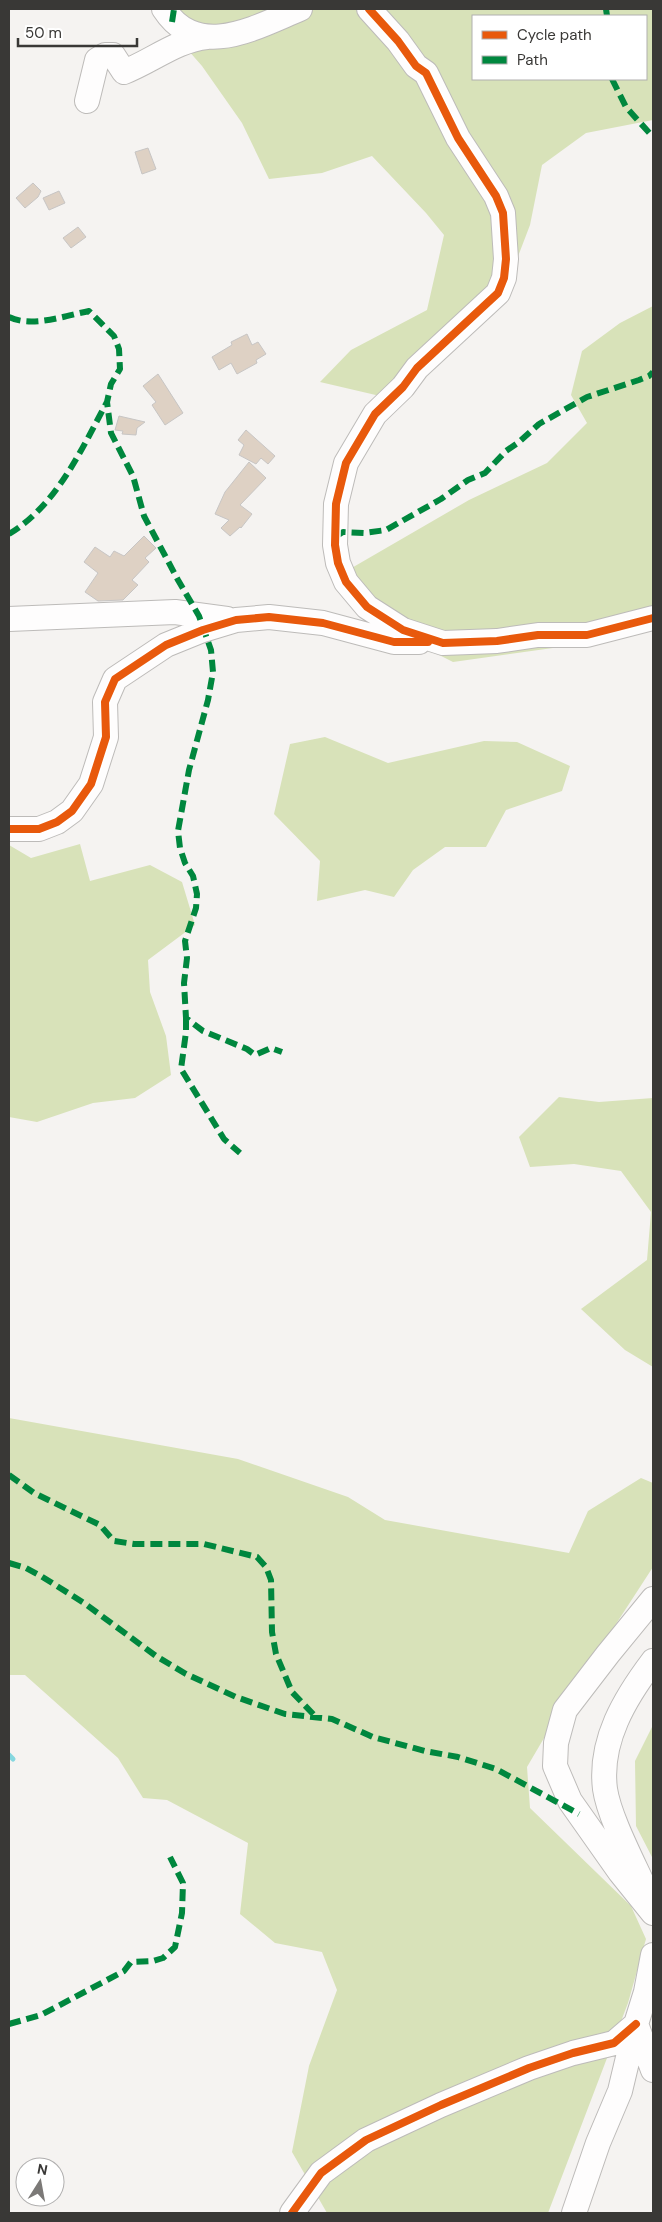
<svg xmlns="http://www.w3.org/2000/svg" width="662" height="2222" font-family="'DM Sans',sans-serif">
<rect width="100%" height="100%" fill="#f5f3f1"/>
<!-- green -->
<path fill="#d8e2b9" fill-rule="evenodd" d="M152 9H653V120L586 133 542 165 530 225 509 280 380 396 320 382 351 350 427 310 444 235 426 213 372 156 322 173 269 179 242 123 202 66ZM473 16H646V79H473Z
M653 306V622L623 632 560 647 453 662 384 627 343 573 469 500 547 463 587 423 571 395 582 351 620 323Z
M325 737 388 763 484 741 517 742 570 766 562 791 506 810 486 847H445L413 870 394 897 365 890 317 901 320 861 274 814 290 744Z
M80 844 90 881 150 865 182 882 195 925 148 960 150 992 166 1036 171 1075 135 1098 93 1103 37 1122 9 1117V845L31 858Z
M559 1097 599 1102 653 1098V1367L625 1350 581 1309 647 1260 651 1212 621 1171 574 1164 530 1167 519 1137Z
M9 1418 238 1459 348 1497 385 1520 569 1553 588 1511 641 1478 653 1483V1567L564 1704 527 1767 530 1808 631 1906 646 1939 628 2003 548 2213H327L292 2152 309 2066 337 1990 322 1952 275 1943 240 1914 248 1843 167 1800 143 1798 118 1758 25 1675H9Z
M653 1725V1859L636 1826 635 1761Z"/>
<g fill="none" stroke-linecap="round" stroke-linejoin="round">
<!-- stream -->
<path stroke="#85d7df" stroke-width="5" d="M9 1755 13 1759"/>
</g>
<!-- building -->
<path fill="#ded1c4" stroke="#c7c5c4" d="M148 148 156 169 142 174 135 152Z
M33 183 41 191 38 197 25 208 16 198Z
M59 191 65 203 49 210 43 198Z
M78 227 86 237 71 248 63 238Z
M247 334 252 345 258 342 266 354 256 360 257 363 237 374 231 363 219 370 212 357 232 345 231 342Z
M158 374 183 413 165 425 152 405 156 402 143 386Z
M119 416 145 422 137 428 136 435 122 434 123 431 115 430Z
M246 430 275 456 268 464 261 458 256 464 239 455 244 445 238 440Z
M249 462 266 478 240 505 252 514 241 528 240 527 230 536 221 528 229 520 215 514 225 492Z
M144 536 156 548 145 558 149 562 132 580 138 585 123 600 98 601 85 592 98 573 84 562 95 547 110 557 114 551 124 556Z"/>
<g fill="none" stroke-linecap="round" stroke-linejoin="round">
<defs>
<path id="minor" d="M164 9C198 61 256 27 300 9
M369 9 398 41 416 66 426 73 458 138 496 196 503 213 506 259 504 278 498 293 417 368 403 387 375 414 346 463 336 504 335 545 338 563 346 582 367 607 403 630 443 643 497 641 538 635H587L653 618
M87 101 97 60 105 55H113L124 72C152 61 177 40 207 37
M9 619 175 612 227 619
M9 829H39L57 822 72 811 91 784 106 737 105 702 115 679 166 645 203 630 236 620 269 617 323 623 394 642H419
M653 1599 608 1654 565 1710 556 1743 555 1766 570 1801 620 1872 653 1913
M646 1891C634 1864 609 1817 605 1789 599 1741 625 1698 653 1661
M653 1955 646 1992 636 2024 653 2070
M292 2213 321 2173 366 2140 441 2105 529 2068 573 2053 614 2043 636 2024
M574 2213 598 2143 620 2091 636 2024"/>
</defs>
<!-- minor casing -->
<use href="#minor" stroke="#bdbbb9" stroke-width="26"/>
<!-- minor -->
<use href="#minor" stroke="#fefdfd" stroke-width="24"/>
<!-- quiet -->
<path stroke="#00873e" stroke-width="6" stroke-dasharray="12 6" stroke-linecap="butt" d="M606 9 607 16
M172 22 174 9
M612 79 626 107 653 137
M9 317C32 328 64 316 89 311L114 336 119 349 120 369 111 384 107 402 111 433 133 476 144 516 178 580 199 616 211 650 213 672 208 700 189 770 178 831 180 848 185 863 193 876 197 894 196 908 185 941 187 958 184 983 186 1018 203 1031 247 1049 255 1055 271 1048 282 1052
M9 534C57 505 81 450 107 402
M335 537 343 532 364 533 386 530 441 499 468 480 485 473 506 451 519 442 539 424 587 397 639 380 649 376 653 372
M186 1018V1032L181 1069 224 1139 240 1153
M9 1475 34 1493 100 1525 114 1541 134 1544H204L257 1557 266 1567 271 1580 272 1632 276 1654 292 1692 316 1717
M9 1563 26 1568 41 1576 84 1603 156 1656 186 1674 236 1697 285 1714 332 1719 373 1737 425 1751 458 1757 496 1769 579 1814
M9 2024 41 2015 124 1971 131 1962 153 1961 163 1958 175 1947 182 1913 183 1883 170 1857"/>
<defs>
<path id="cycleway" d="M369 9 398 41 416 66 426 73 458 138 496 196 503 213 506 259 504 278 498 293 417 368 403 387 375 414 346 463 336 504 335 545 338 563 346 582 367 607 403 630 443 643 497 641 538 635H587L653 618
M9 829H39L57 822 72 811 91 784 106 737 105 702 115 679 166 645 203 630 236 620 269 617 323 623 394 642H428
M292 2213 321 2173 366 2140 441 2105 529 2068 573 2053 614 2043 636 2024"/>
</defs>
<!-- cycleway casing -->
<use href="#cycleway" stroke="#fff" stroke-width="11"/>
<!-- cycleway -->
<use href="#cycleway" stroke="#e8590c" stroke-width="8"/>
</g>
<!-- border -->
<rect width="662" height="2222" fill="none" stroke="#393836" stroke-width="20"/>
<!-- legend -->
<rect x="472" y="15" width="175" height="65" fill="#ffffff" stroke="#b0afaf"/>
<rect x="482" y="31" width="25" height="8" fill="#e8590c" stroke="#b0afaf"/>
<text x="517" y="40" font-size="15" fill="#393836">Cycle path</text>
<rect x="482" y="56" width="25" height="8" fill="#00873e" stroke="#b0afaf"/>
<text x="517" y="65" font-size="15" fill="#393836">Path</text>
<!-- north arrow -->
<g transform="translate(40 2182) rotate(11)"><circle r="24" fill="#ffffff" stroke="#b0afaf"/>
<path d="M0-4L9 19L0 12L-9 19Z" fill="#7b7977"/>
<text y="-8" font-size="14" font-weight="bold" text-anchor="middle" fill="#393836">N</text>
</g>
<!-- scale -->
<path d="M18 38v8h119v-8" fill="none" stroke="#393836" stroke-width="2.5"/>
<text x="25" y="38" font-size="15" fill="#393836" stroke="#ffffff" stroke-width="4" paint-order="stroke">50 m</text>
</svg>
